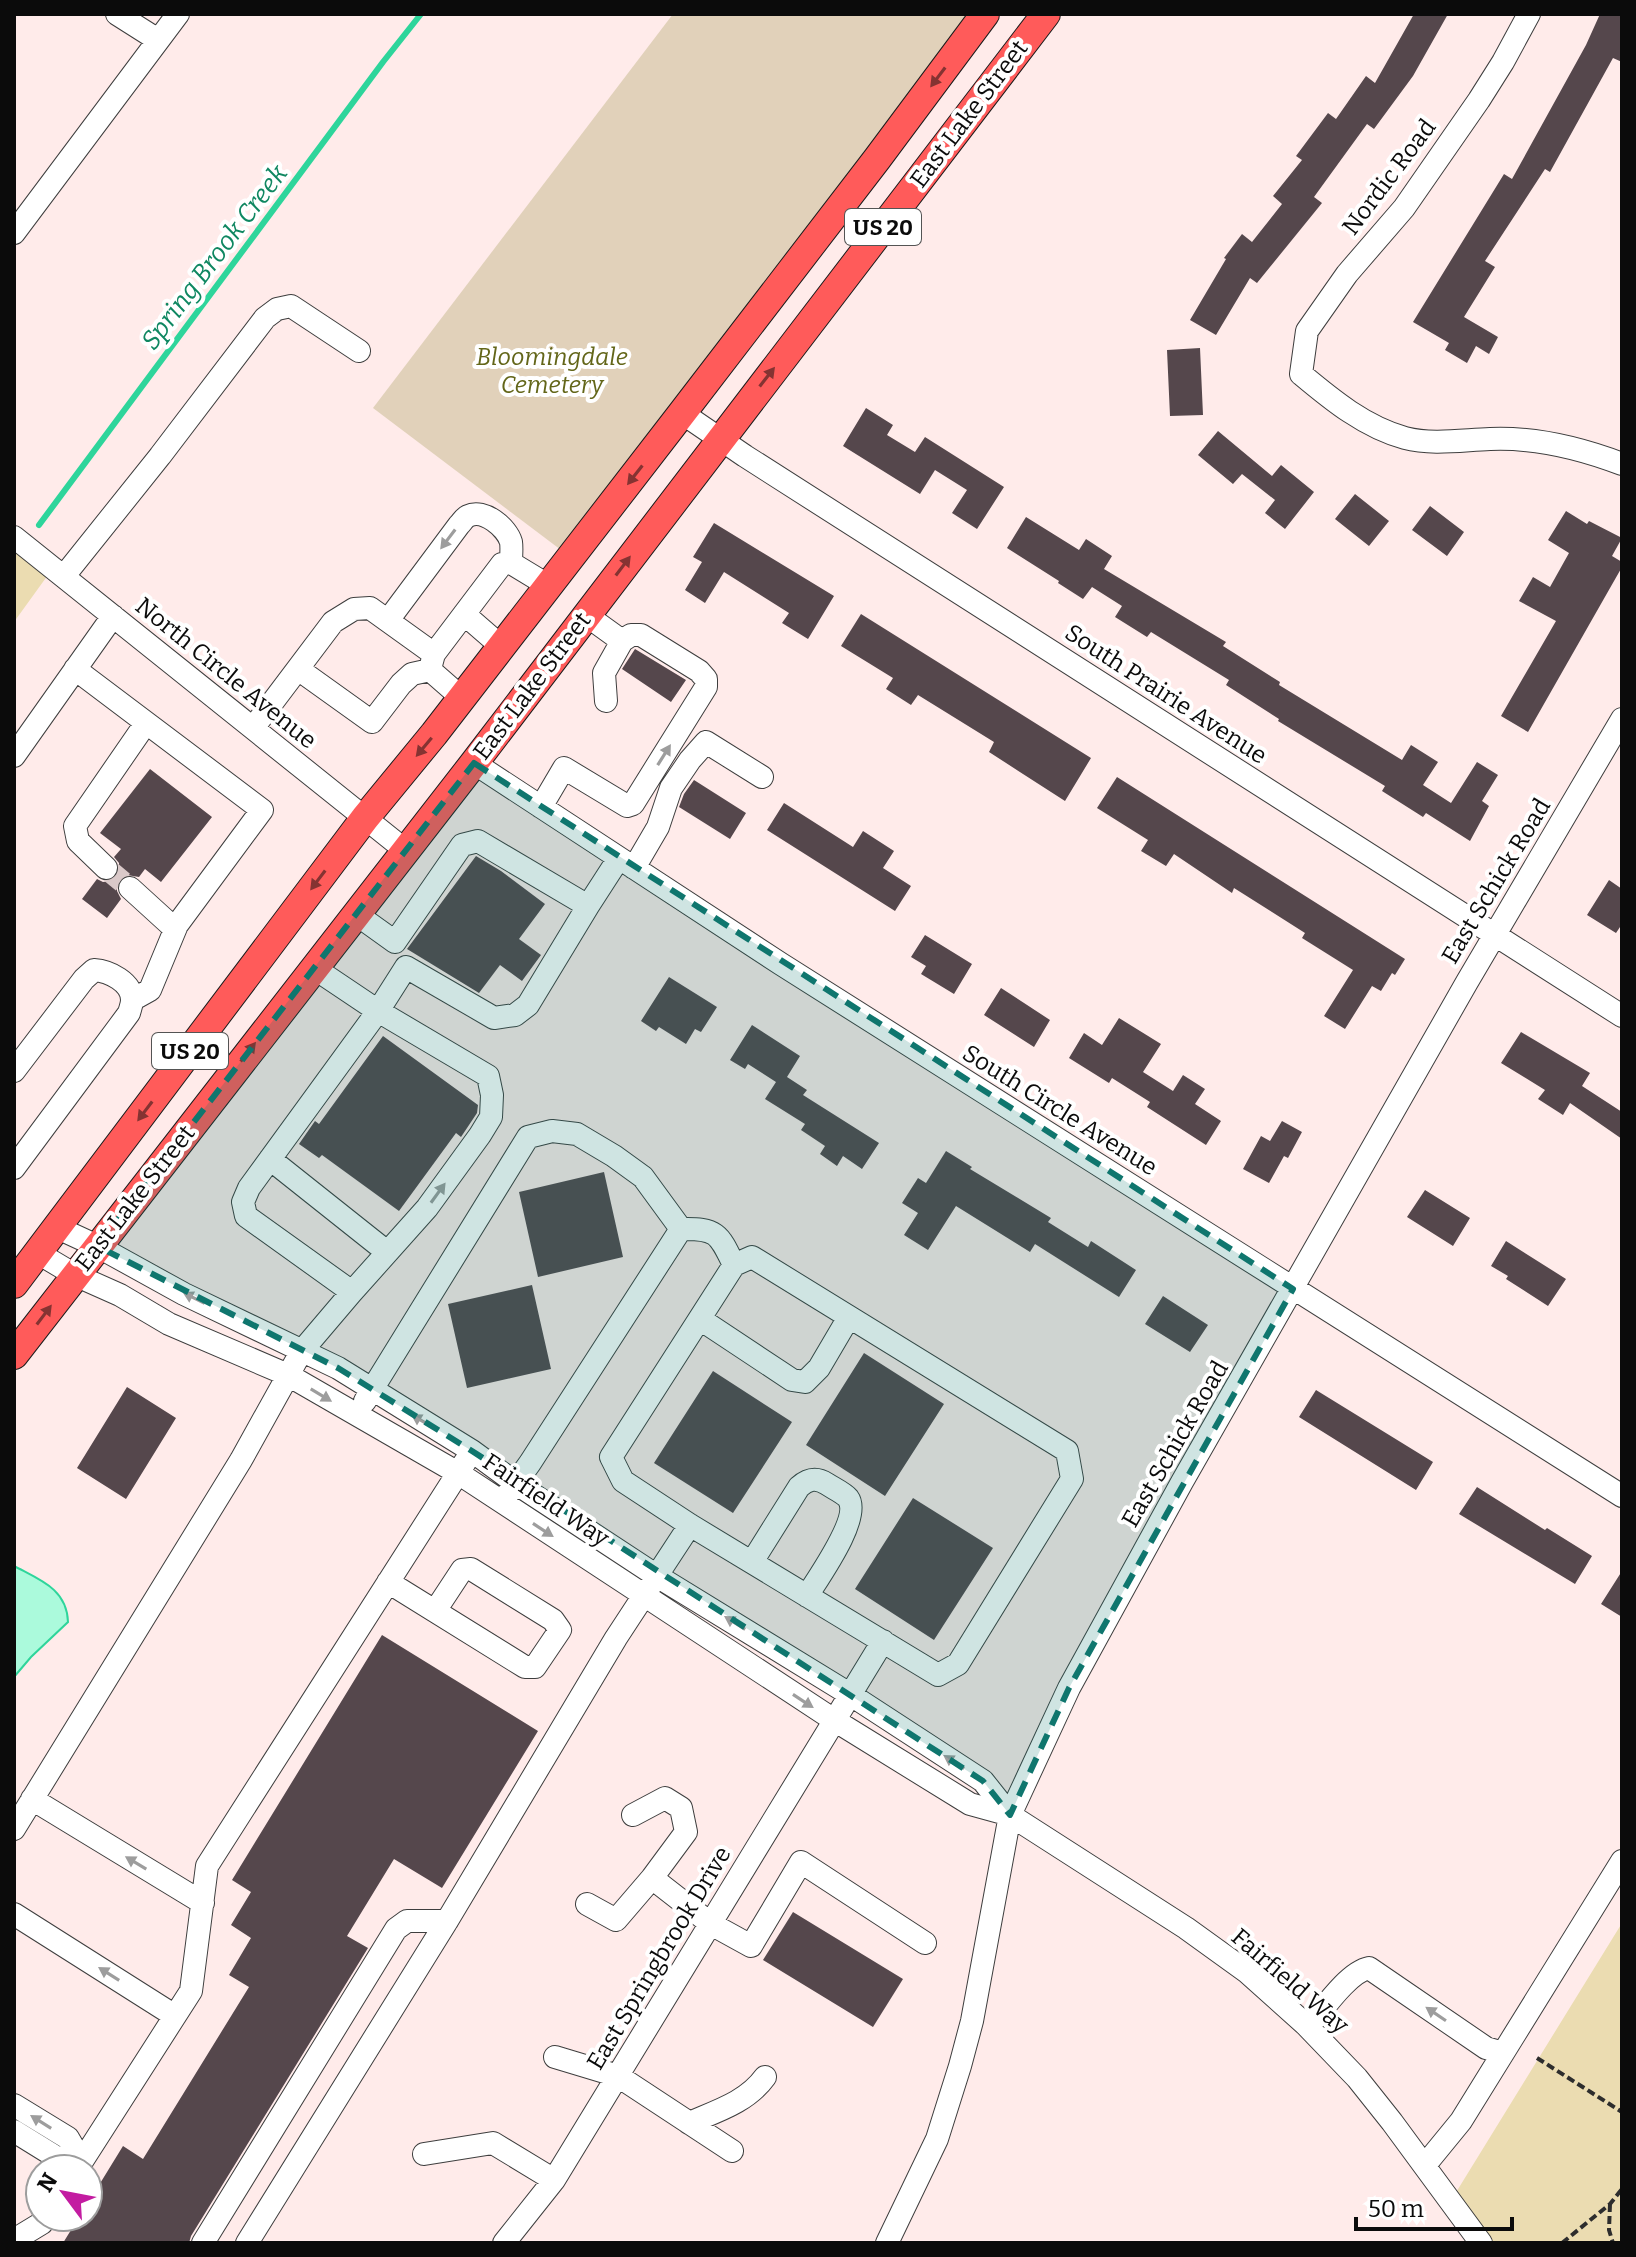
<svg xmlns="http://www.w3.org/2000/svg" width="1636" height="2257" font-family="Bitter,serif">
<rect width="100%" height="100%" fill="#ffebea"/>
<!-- green -->
<path fill="#ebdcb1" d="M14 537 53 568 14 622Z
M1622 1923V2243H1489L1455 2194Z"/>
<!-- cemetery -->
<path fill="#e1d1ba" d="M673 14H972L565 553 373 408Z"/>
<!-- water -->
<path fill="#abfadc" stroke="#2ed59b" stroke-width="2" d="M14 1566C40 1580 67 1589 68 1622L31 1657 14 1677Z"/>
<g fill="none" stroke-linecap="round" stroke-linejoin="round">
<!-- stream -->
<path stroke="#2ed59b" stroke-width="6" d="M39 525 383 62 421 14"/>
</g>
<!-- building -->
<path fill="#55474c" d="M1414 14H1448L1413 76 1374 129 1367 124 1314 197 1322 203 1257 283 1250 278 1216 335 1190 320 1226 259 1224 258 1242 234 1252 242 1282 204 1273 196 1302 160 1296 156 1328 113 1336 119 1366 76 1375 83Z
M1600 14H1622V62L1613 58 1550 172 1545 169 1485 261 1495 267 1464 317 1498 337 1489 354 1476 346 1467 363 1445 350 1449 343 1413 322 1504 174 1512 179 1586 45Z
M1200 348 1203 415 1170 416 1167 350Z
M866 408 893 425 887 435 915 452 925 437 1004 487 977 529 952 513 967 490 935 470 920 494 843 446Z
M1218 431 1272 476 1281 465 1314 492 1285 529 1265 513 1275 500 1242 474 1233 484 1198 455Z
M1355 494 1389 521 1369 546 1335 519Z
M1430 506 1464 532 1447 556 1412 530Z
M1566 511 1587 524 1589 521 1622 538 1612 556 1622 562V567L1528 732 1501 716 1556 621 1519 601 1533 577 1550 587 1569 553 1548 540Z
M1026 517 1079 550 1086 539 1112 556 1104 569 1226 642 1223 646 1280 682 1279 685 1402 760 1411 745 1438 762 1423 785 1451 803 1477 762 1498 775 1482 801 1489 806 1470 841 1426 813 1423 817 1382 791 1385 786 1278 721 1279 719 1226 685 1229 680 1151 632 1147 637 1115 617 1122 606 1092 587 1083 599 1058 583 1059 581 1007 548Z
M714 523 834 596 808 639 782 623 789 613 724 572 705 603 685 590 702 562 693 557Z
M861 614 1091 758 1065 801 989 752 994 742 918 695 911 705 886 689 893 678 841 646Z
M635 649 686 680 671 702 622 669Z
M150 769 212 817 161 882 145 869 139 877 127 875 120 878 117 884V891L121 899 107 918 82 899 97 879 103 882 111 881 119 872V863L114 857 121 849 100 833Z
M1117 777 1405 959 1395 975 1392 973 1381 991 1372 986 1345 1029 1324 1016 1353 970 1302 938 1305 933 1234 888 1232 893 1174 854 1166 866 1141 851 1148 840 1097 808Z
M694 780 746 813 730 839 679 807 684 794Z
M784 803 853 847 863 831 894 851 883 868 911 886 895 911 767 830Z
M476 856 501 871 545 904 519 939 541 955 522 981 500 965 479 993 407 949Z
M1609 880 1622 889V924L1616 933 1587 915Z
M925 935 972 964 954 994 921 974 926 966 911 957Z
M669 977 717 1007 701 1032 695 1029 686 1044 659 1027 656 1031 641 1021Z
M1001 988 1050 1020 1034 1047 984 1015Z
M1119 1018 1161 1044 1143 1072 1173 1091 1183 1075 1205 1089 1195 1104 1221 1121 1206 1145 1147 1107 1150 1102 1112 1078 1109 1083 1069 1058 1084 1033 1102 1045Z
M752 1025 800 1056 787 1077 807 1090 803 1095 879 1143 862 1169 843 1156 837 1166 820 1154 825 1146 801 1130 805 1124 765 1099 776 1082 748 1064 745 1069 730 1060Z
M1521 1032 1590 1073 1582 1086 1622 1112V1139L1570 1103 1563 1115 1538 1099 1545 1090 1501 1063Z
M383 1036 478 1105 477 1113 461 1137 456 1133 399 1211 322 1155 319 1158 299 1144 315 1121 319 1124Z
M1282 1121 1302 1132 1288 1158 1284 1156 1269 1183 1243 1169 1261 1136 1270 1141Z
M946 1151 972 1167 970 1169 1051 1218 1048 1222 1088 1247 1091 1241 1136 1270 1119 1297 1035 1244 1030 1252 956 1206 928 1250 904 1235 918 1213 902 1203 918 1178 926 1183Z
M604 1172 623 1257 538 1277 519 1192Z
M1425 1190 1470 1218 1453 1246 1407 1217Z
M1506 1241 1566 1279 1548 1306 1506 1279 1508 1276 1491 1266Z
M532 1285 551 1369 467 1388 448 1304Z
M1163 1296 1208 1325 1190 1352 1145 1324Z
M864 1353 944 1404 885 1496 806 1445Z
M713 1371 792 1422 733 1513 654 1463Z
M127 1387 176 1418 126 1499 77 1468Z
M1316 1390 1433 1462 1416 1490 1299 1417Z
M1477 1487 1545 1530 1547 1528 1592 1556 1575 1584 1459 1514Z
M913 1498 993 1548 934 1640 855 1589Z
M1622 1571V1617L1601 1604Z
M382 1635 538 1731 442 1888 394 1859 347 1936 368 1948 191 2236 189 2243H63L79 2217H88V2203L123 2146 143 2159 249 1987 229 1975 251 1938 231 1925 251 1892 232 1880Z
M793 1912 903 1979 873 2027 763 1960Z"/>
<g fill="none" stroke-linecap="round" stroke-linejoin="round">
<!-- minor-tunnel -->
<path stroke="#dac9c9" stroke-width="22" stroke-dasharray="22 11" stroke-linecap="butt" d="M106 868 130 888"/>
<defs>
<path id="minor" d="M117 14 158 40
M14 233 178 14
M1301 374 1307 331 1347 274 1404 208 1479 100 1503 62 1529 14
M1301 374C1332 400 1365 427 1405 438 1432 445 1462 440 1490 439 1536 437 1580 448 1622 464
M682 413 745 456 1622 1016
M14 537 405 850
M64 576 160 456 265 318 277 309 291 306 359 351
M464 614 502 647
M586 615 622 641 604 673 606 701
M389 619 459 525C462 522 464 518 468 516 484 508 507 528 511 542 512 548 511 556 511 563
M75 669 262 810 177 925 150 990 132 1000
M298 669 372 722 401 684 412 674 430 670 462 698
M430 669 434 654 502 564 511 563 549 586
M253 728 333 622 354 609 370 608 434 654
M14 756 113 616
M474 763 781 964 1622 1496
M541 807 564 768 627 806 633 804 706 687V679L699 671 641 635H631L622 641
M106 868 78 841 75 826 146 723
M634 868 658 827 671 788 690 760 706 742 762 777
M130 888 175 929
M356 914 395 942 462 845 478 841 588 906 619 858
M314 968 378 1011 488 1076 492 1095 491 1117 480 1135 427 1208 352 1292
M14 1071 84 979 94 970C109 971 132 982 132 1000 132 1005 130 1009 129 1013L14 1168
M270 1159 387 1252
M58 1228 97 1246 184 1294 338 1368 472 1451 517 1484 657 1576 851 1695 983 1781 1010 1815
M38 1253 75 1275 120 1295 169 1324 288 1375 458 1473 834 1720 970 1804 1010 1815 1186 1928 1247 1972 1305 2024 1357 2078 1392 2122 1481 2243
M752 1257 1067 1451 1072 1479 958 1664 938 1675 690 1525 623 1481 611 1457 734 1265Z
M700 1319 792 1380 805 1382 819 1368 849 1317
M365 1401 528 1137 552 1131 577 1134 614 1156 643 1177 681 1229C717 1228 719 1234 734 1265
M507 1495 530 1463 681 1229
M752 1562 799 1487C808 1479 816 1477 827 1484 833 1488 844 1493 848 1498 862 1517 818 1578 807 1596
M388 1582 525 1667H535L560 1630 553 1620 471 1569 462 1570 435 1611
M32 1799 203 1903
M14 1829 241 1460 301 1352 352 1292 246 1216 243 1202 249 1188 378 1011 406 967 494 1018 515 1015 528 1005 588 906
M652 1878 711 1924 751 1946 801 1862 925 1943
M587 1904 616 1920 652 1878 686 1832 681 1808 665 1798 633 1815
M14 1914 175 2016
M1308 2027C1322 2011 1348 1972 1369 1968L1486 2048 1503 2053
M555 2057 618 2076 732 2151
M14 2105 68 2138 82 2162 56 2157 14 2131
M689 2123C717 2111 747 2102 765 2077
M424 2154 493 2143 554 2180
M1425 2165 1461 2121 1622 1861
M77 2169 191 1991 207 1866 465 1462
M14 2240 42 2223 46 2217
M203 2243 396 1929 407 1921H447
M247 2243 447 1921 616 1638 690 1525
M504 2243 554 2180 883 1641
M887 2243 937 2139 960 2066 972 2021 1010 1815 1069 1688 1182 1482 1467 982 1622 719"/>
<path id="major" d="M14 1284 365 818 434 734 682 413 877 159 985 14
M14 1355 474 763 1046 14"/>
</defs>
<!-- minor casing -->
<use href="#minor" stroke="#3e3e3e" stroke-width="24"/>
<!-- major casing -->
<use href="#major" stroke="#1c1c1c" stroke-width="30"/>
<!-- path -->
<path stroke="#2d2d2d" stroke-width="4" stroke-dasharray="8 4" stroke-linecap="butt" d="M1537 2058 1622 2112
M1610 2204 1609 2230 1613 2243
M1562 2243 1610 2204 1622 2189"/>
<!-- minor -->
<use href="#minor" stroke="#fff" stroke-width="22"/>
<!-- major -->
<use href="#major" stroke="#ff5b5a" stroke-width="28"/>
</g>
<!-- one-way arrows -->
<defs><path id="oneway-solid" d="M-6-.8H1V-3.2L6.5 0L1 3.2V.8H-6Z" transform="scale(2)"/></defs>
<g fill="#853332">
<use href="#oneway-solid" transform="translate(938 77) rotate(127)"/>
<use href="#oneway-solid" transform="translate(767 377) rotate(-52)"/>
<use href="#oneway-solid" transform="translate(635 475) rotate(128)"/>
<use href="#oneway-solid" transform="translate(623 566) rotate(-53)"/>
<use href="#oneway-solid" transform="translate(424 747) rotate(130)"/>
<use href="#oneway-solid" transform="translate(318 880) rotate(127)"/>
<use href="#oneway-solid" transform="translate(248 1052) rotate(-52)"/>
<use href="#oneway-solid" transform="translate(145 1111) rotate(127)"/>
<use href="#oneway-solid" transform="translate(44 1315) rotate(-53)"/>
</g>
<g fill="#9d9d9d">
<use href="#oneway-solid" transform="translate(448 539) rotate(127)"/>
<use href="#oneway-solid" transform="translate(664 755) rotate(-58)"/>
<use href="#oneway-solid" transform="translate(438 1193) rotate(-54)"/>
<use href="#oneway-solid" transform="translate(194 1298) rotate(-153)"/>
<use href="#oneway-solid" transform="translate(321 1395) rotate(31)"/>
<use href="#oneway-solid" transform="translate(422 1421) rotate(-149)"/>
<use href="#oneway-solid" transform="translate(543 1530) rotate(33)"/>
<use href="#oneway-solid" transform="translate(735 1623) rotate(-148)"/>
<use href="#oneway-solid" transform="translate(803 1701) rotate(33)"/>
<use href="#oneway-solid" transform="translate(954 1762) rotate(-147)"/>
<use href="#oneway-solid" transform="translate(136 1863) rotate(-149)"/>
<use href="#oneway-solid" transform="translate(109 1974) rotate(-148)"/>
<use href="#oneway-solid" transform="translate(1436 2014) rotate(-146)"/>
<use href="#oneway-solid" transform="translate(41 2122) rotate(-148)"/>
</g>
<!-- marked area -->
<path fill="#0f766e" fill-opacity="0.2" stroke="#0f766e" stroke-width="6" stroke-dasharray="16 10" stroke-linejoin="round" d="M474 763 1293 1289 1069 1688 1010 1815 983 1781 472 1451 338 1368 97 1246Z"/>
<g text-anchor="middle" stroke-width="8" stroke-linejoin="round" paint-order="stroke">
<!-- shield labels -->
<g fill="#fff" stroke="#545454" stroke-width="2">
<rect x="845" y="209" width="76" height="36" rx="6"/>
<rect x="152" y="1033" width="76" height="36" rx="6"/>
</g>
<g font-size="22" font-weight="bold" fill="#0b0b0b">
<text x="883" y="235">US 20</text>
<text x="190" y="1059">US 20</text>
</g>
<!-- street labels -->
<g font-size="24" fill="#0b0b0b" stroke="#fff">
<text transform="translate(969 114) rotate(-53)" y="8">East Lake Street</text>
<text transform="translate(1389 177) rotate(-53)" y="8">Nordic Road</text>
<text transform="translate(226 673) rotate(39)" y="8">North Circle Avenue</text>
<text transform="translate(532 686) rotate(-53)" y="8">East Lake Street</text>
<text transform="translate(1166 694) rotate(33)" y="8">South Prairie Avenue</text>
<text transform="translate(1496 881) rotate(-59)" y="8">East Schick Road</text>
<text transform="translate(1060 1110) rotate(32)" y="8">South Circle Avenue</text>
<text transform="translate(135 1198) rotate(-52)" y="8">East Lake Street</text>
<text transform="translate(1175 1444) rotate(-60)" y="8">East Schick Road</text>
<text transform="translate(546 1500) rotate(34)" y="8">Fairfield Way</text>
<text transform="translate(659 1958) rotate(-59)" y="8">East Springbrook Drive</text>
<text transform="translate(1290 1981) rotate(41)" y="8">Fairfield Way</text>
</g>
<!-- park labels -->
<g font-size="24" font-style="italic" fill="#636619" stroke="#fff">
<text x="552" y="365">Bloomingdale<tspan x="552" dy="28">Cemetery</tspan></text>
</g>
<!-- water labels -->
<g font-size="26" font-style="italic" fill="#0f8761" stroke="#fff">
<text transform="translate(214 257) rotate(-53)" y="9">Spring Brook Creek</text>
</g>
</g>
<!-- border -->
<rect width="1636" height="2257" fill="none" stroke="#0b0b0b" stroke-width="32"/>
<!-- north arrow -->
<g transform="translate(64 2193) rotate(302)"><circle r="38" fill="#ffffff" stroke="#9d9d9d" stroke-width="2"/>
<path d="M0-6L14 30L0 20L-14 30Z" fill="#c31ca1"/>
<text y="-12" font-size="22" font-weight="bold" text-anchor="middle" fill="#0b0b0b">N</text>
</g>
<!-- scale -->
<path d="M1356 2217v12h156v-12" fill="none" stroke="#0b0b0b" stroke-width="4"/>
<text x="1368" y="2217" font-size="24" fill="#0b0b0b" stroke="#ffffff" stroke-width="6" paint-order="stroke">50 m</text>
</svg>
